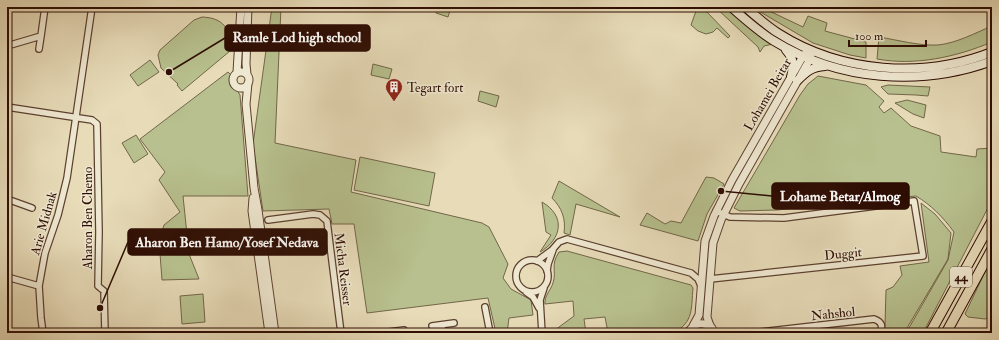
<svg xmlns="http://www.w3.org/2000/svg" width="999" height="340" font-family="'IM FELL Double Pica',serif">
<rect width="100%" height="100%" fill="#e7dbb8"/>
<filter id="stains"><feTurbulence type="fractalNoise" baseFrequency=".005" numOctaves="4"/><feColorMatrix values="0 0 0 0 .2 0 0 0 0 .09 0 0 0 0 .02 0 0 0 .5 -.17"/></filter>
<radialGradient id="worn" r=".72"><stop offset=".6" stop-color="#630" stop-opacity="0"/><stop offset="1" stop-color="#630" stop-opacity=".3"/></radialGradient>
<!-- green -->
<path fill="#b7c08e" stroke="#726648" d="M272 7H281L275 143 356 160 351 192 482 223 489 227 508 264 503 278 511 289 531 300 533 315 509 318 507 333H496L488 298 367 313 354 224H332L329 209 263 211 253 144Z
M437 7H451L448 17 436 13Z
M715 7H726L773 44 764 46 760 52 758 47Z
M752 7H761L803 27 808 16 827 23 825 31 866 42V58L850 55 813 43Z
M699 9 707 12 730 36 728 38 717 28 713 32 706 34 698 31 691 25 696 11Z
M202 17C225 18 227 29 236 46L182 91 177 85 178 84 161 68 158 55 160 50 194 20Z
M992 26V42C956 57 916 66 877 59L879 37C898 40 919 46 938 45 957 43 975 33 992 26Z
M150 60 159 72 138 86 130 75Z
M373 64 392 69 389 79 371 75Z
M228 72 231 75V84L237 90 240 95 248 196H183L189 254 199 279 162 280 159 241 164 225 180 212 159 180 165 172 140 139Z
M818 76 866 85 884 101 879 107 884 113 891 108 911 126 940 136 941 152 976 157 977 149 992 148V200L923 333H906L948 260 954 232C943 217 931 205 916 196L777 210 740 211 734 208 800 95 808 84Z
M888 85 930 87 928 96 916 95 888 94 881 87Z
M480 91 499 96 496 107 478 101Z
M907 100 926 105 924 118 913 114 895 103Z
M136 135 148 154 134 163 122 143Z
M360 157 435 173 429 206 354 190Z
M706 177 714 178 724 184 707 214 698 241 640 225 647 213 665 224 671 221 681 223Z
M559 181 620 217 576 204 570 235 564 233C566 219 562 208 552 198Z
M542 202C566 216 562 239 540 252L551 235 546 232Z
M921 203 935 214 951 233 948 259 904 333H882L885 326 886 290 893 287 902 275 900 266 929 262Z
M567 251 691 285 693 288C691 309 694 321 674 333H608L605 317 584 319 586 333H551L574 316 573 301 545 304C544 296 551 290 553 283 557 270 550 266 559 252Z
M992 257 991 311 988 318 985 319 968 317 965 314Z
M203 294 205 322 182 324 180 296Z"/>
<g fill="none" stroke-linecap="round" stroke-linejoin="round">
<defs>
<path id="minor" d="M7 46 41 36 45 7
M39 49 41 36
M7 107 92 120 97 124 99 232 98 286 104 291 105 333
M7 199 32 208
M268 220 313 214 320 215 327 221 341 333
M516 276a16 16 0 1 1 32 0a16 16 0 1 1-32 0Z
M537 261 552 250 559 242 567 239 691 273 698 279 701 286
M547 271 548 264 553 250
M7 277 39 286
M710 279 923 256 914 201 784 218 730 217 716 211
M526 292 533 297 539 308
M485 307 490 333
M442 325 443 333
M432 326 454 323
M43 333 41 318 39 286 45 253 58 215 67 178 92 7
M381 333 404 330
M542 333 540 300 544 288
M752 333 874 319C882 322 883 326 880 333"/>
<path id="tertiary" d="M233 80a8 8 0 1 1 16 0a8 8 0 1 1-16 0Z
M237 72 241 7
M247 74 246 64 248 7
M248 83 246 104 254 188 258 210 275 333
M253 198 252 211 269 333
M693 326 699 315 705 241 714 216 732 180 791 77 803 56 806 53
M688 333C693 323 703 321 712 328
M714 333 709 323 707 317 713 243 721 220 739 184 810 59 811 54"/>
<path id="secondary" d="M731 7C745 19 759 32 774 41 839 81 921 87 992 61
M745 7C756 16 767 26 778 33 841 73 924 79 992 52
M786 50C794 59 794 65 791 77
M797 81C806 72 811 67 825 66"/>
<path id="trunk" d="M930 333 992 221
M946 333 992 249"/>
</defs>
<!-- minor casing -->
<use href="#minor" stroke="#5c4030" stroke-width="8"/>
<!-- tertiary casing -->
<use href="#tertiary" stroke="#5c4030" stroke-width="9"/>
<!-- secondary casing -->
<use href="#secondary" stroke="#2e0d03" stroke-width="10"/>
<!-- trunk casing -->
<use href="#trunk" stroke="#2e0d03" stroke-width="11"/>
<!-- minor -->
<use href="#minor" stroke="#efe8d1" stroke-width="5.5"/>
<!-- tertiary -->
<use href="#tertiary" stroke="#efe8d1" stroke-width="7"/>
<!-- secondary -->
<use href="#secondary" stroke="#efe8d1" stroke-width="8"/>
<!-- trunk -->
<use href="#trunk" stroke="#e7dbb8" stroke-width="9"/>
</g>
<!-- icons -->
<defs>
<symbol id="building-pin" viewBox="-11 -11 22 30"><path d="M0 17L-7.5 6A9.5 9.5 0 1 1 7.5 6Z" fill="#8f2418" stroke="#efe8d1"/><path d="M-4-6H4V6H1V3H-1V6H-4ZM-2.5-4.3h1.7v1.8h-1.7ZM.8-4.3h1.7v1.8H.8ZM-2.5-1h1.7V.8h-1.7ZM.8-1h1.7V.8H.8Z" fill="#fff"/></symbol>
</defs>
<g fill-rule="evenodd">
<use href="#building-pin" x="384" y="77" width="20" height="27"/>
</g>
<g text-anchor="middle" stroke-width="3" stroke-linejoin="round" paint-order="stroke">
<!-- shield labels -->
<rect fill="#efe8d1" stroke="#684f41" stroke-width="1" x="950" y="267" width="22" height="20" rx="3"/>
<g font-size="12" font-weight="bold" fill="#2e0d03">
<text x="961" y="281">44</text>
</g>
<!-- poi labels -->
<g font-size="13" fill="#2e0d03" stroke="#efe8d1" text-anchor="start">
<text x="407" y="92">Tegart fort</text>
</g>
<!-- street labels -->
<g font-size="13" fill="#2e0d03" stroke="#efe8d1">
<text transform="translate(767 94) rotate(-60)" y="5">Lohamei Beitar</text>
<text transform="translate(87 218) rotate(-90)" y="5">Aharon Ben Chemo</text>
<text transform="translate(43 223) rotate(-74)" y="5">Arie Midnak</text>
<text transform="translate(843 253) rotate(-6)" y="5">Duggit</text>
<text transform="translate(344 269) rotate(83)" y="5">Micha Reisser</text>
<text transform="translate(833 313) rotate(-6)" y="5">Nahshol</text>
</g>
</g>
<!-- callouts -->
<path fill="none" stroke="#2e0d03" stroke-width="1.5" d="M169 72L225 38M721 191L772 196M100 308L128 242"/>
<g fill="#2e0d03" stroke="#efe8d1" stroke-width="1.5">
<circle cx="169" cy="72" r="4"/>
<circle cx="721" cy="191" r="4"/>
<circle cx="100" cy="308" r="4"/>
</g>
<g fill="#2e0d03" stroke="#2e0d03" stroke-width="1.5">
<rect x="225" y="25" width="145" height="26" rx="4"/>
<rect x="772" y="183" width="137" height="26" rx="4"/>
<rect x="128" y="229" width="199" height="26" rx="4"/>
</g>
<g font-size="14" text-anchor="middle" font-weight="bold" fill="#fff">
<text x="297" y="42">Ramle Lod high school</text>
<text x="840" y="201">Lohame Betar/Almog</text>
<text x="227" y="247">Aharon Ben Hamo/Yosef Nedava</text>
</g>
<!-- margin -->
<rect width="999" height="340" fill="none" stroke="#e7dbb8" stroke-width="24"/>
<rect x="8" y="8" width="983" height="324" fill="none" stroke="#2e0d03" stroke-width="2"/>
<rect x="12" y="12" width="975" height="316" fill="none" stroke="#2e0d03"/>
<!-- scale -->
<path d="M849 40v6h77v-6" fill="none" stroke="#2e0d03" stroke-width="2"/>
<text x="855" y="40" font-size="12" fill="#2e0d03" stroke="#efe8d1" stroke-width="3" paint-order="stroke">100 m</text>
<rect width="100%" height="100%" filter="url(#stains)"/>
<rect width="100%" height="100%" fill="url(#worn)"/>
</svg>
